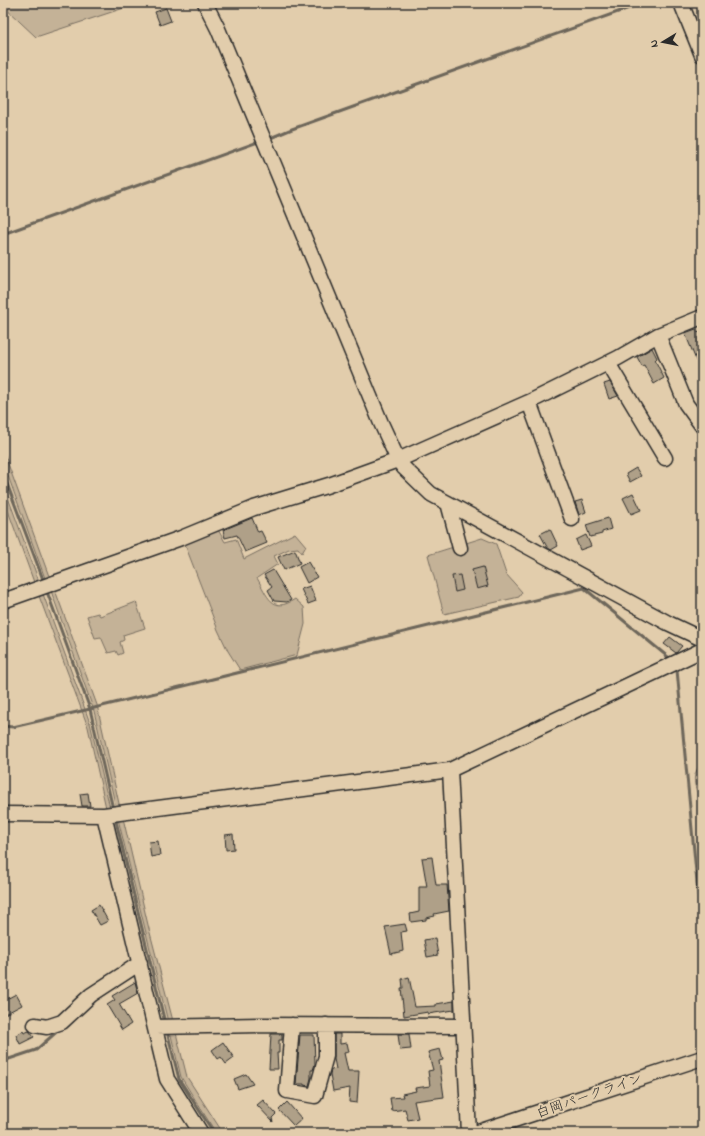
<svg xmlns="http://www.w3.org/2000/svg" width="705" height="1136" font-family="'Indie Flower','Klee One',sans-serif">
<rect width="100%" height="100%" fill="#e2cdac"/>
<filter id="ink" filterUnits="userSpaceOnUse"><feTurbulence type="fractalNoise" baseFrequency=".025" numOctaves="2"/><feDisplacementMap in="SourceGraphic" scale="8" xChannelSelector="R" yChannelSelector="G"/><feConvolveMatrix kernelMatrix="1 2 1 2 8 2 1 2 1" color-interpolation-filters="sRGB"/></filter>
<g filter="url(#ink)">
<!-- green -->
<path fill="#c4b297" stroke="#786e61" d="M3 3H139L36 37 3 6Z
M3 450 50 579 46 581 3 462Z
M3 484 40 584 35 585 3 497Z
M217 528 225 542 236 539 244 559 295 533 306 546 302 553 298 548 289 549 274 556 278 564 257 578C267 595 272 615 295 599L304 607 305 624 297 655 240 670 228 651 218 630 184 542Z
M482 538 496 544 506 574 522 592 519 597 444 614 428 555Z
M55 590 97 705 120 808H116L94 711 51 591Z
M43 594 90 723 110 808H106L88 727 39 596Z
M136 602 145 628 123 635 124 640 120 642 123 653 118 655 116 651 108 653 101 637 95 638 87 616 98 613 100 616Z
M702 763V801C694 787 690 776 702 763Z
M123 818 148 925 173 1021 168 1022 118 819Z
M170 1031 176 1033 187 1077 223 1133H216L181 1077Z"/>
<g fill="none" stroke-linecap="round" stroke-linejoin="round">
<!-- stream -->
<path stroke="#6d665a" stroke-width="3" d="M268 139 292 129 643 3
M3 234 261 141
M3 473 44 582
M46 589 90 709 113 809
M675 667 677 670 702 936
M3 726 13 727 90 709 584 588 668 657 671 661
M115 817 165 1023
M167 1031 179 1079 214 1133
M3 1061 36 1050 61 1028"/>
</g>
<!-- building -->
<path fill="#afa088" stroke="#2b2b2b" d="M166 8 171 21 160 25 155 12Z
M696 329 698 333 702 329V375L685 333Z
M652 348 657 358 655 360 664 378 654 384 644 365 642 366 637 357Z
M610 382 618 396 609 399 604 384Z
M636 468 641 476 630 482 626 474Z
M633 493 641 510 631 514 623 498Z
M582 500 586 512 579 515 575 502Z
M252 518 258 532 261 531 267 543 245 552 237 535 225 538 223 530Z
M608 518 611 529 602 532V534L590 537 586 525Z
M550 529 558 546 551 550 547 547 540 534Z
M586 535 591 546 580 550 576 540Z
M295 550 300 563 284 570 278 557Z
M308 562 317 577 307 583 299 567Z
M483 567 488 586 477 589 472 570Z
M273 570 291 600 287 602 274 601 268 590 272 587 264 575Z
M460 575 463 590 455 592 452 576Z
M310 586 316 601 308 604 301 589Z
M670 637 682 646 676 653 664 644Z
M88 793 90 806H82L80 794Z
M233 834 234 849 226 850 225 835Z
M158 841 160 855 151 857 149 842Z
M432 857 436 885H447L449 911 434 914 435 916 426 918V920L411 922 410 914 419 912V887H427L422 858Z
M99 905 108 921 100 925 91 910Z
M405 924 407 931 401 932 403 951 391 954 385 927Z
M435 938 438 955 427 957 424 940Z
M409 977 415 1007 436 1006V1004L454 1001V1010L428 1014V1012L404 1016 401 988H403L402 979Z
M135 982 138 993 119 1004 131 1024 122 1030 107 1005 115 1000 112 996Z
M16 994 22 1005 3 1015V1001Z
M23 1031 24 1033 29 1031 34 1037 20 1044 16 1035Z
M271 1034H282V1040H279V1053H277L278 1069H269Z
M334 1034H340V1044L347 1043 349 1052 344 1053 348 1071H359L357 1103 349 1102 350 1088 333 1091 330 1074 331 1070 336 1069 334 1059Z
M398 1034H409L411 1049 400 1050Z
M300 1035H314L315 1064 313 1070H311V1078L309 1086 304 1085V1084H296Z
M223 1042 234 1058 226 1064 221 1057 218 1059 212 1050Z
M440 1049 443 1060 439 1061 444 1097 414 1101 418 1118 408 1120 405 1109 392 1111 390 1098 403 1097 402 1094 416 1091 415 1088 430 1086 428 1071 433 1070 428 1052Z
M246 1074 253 1084 238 1089 234 1079Z
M263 1100 276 1114 272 1118 273 1122 257 1105Z
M287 1102 302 1119 294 1126 279 1110Z"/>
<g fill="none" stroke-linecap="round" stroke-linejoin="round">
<defs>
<path id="minor" d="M205 3 218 29 381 423 398 460 404 468 431 494 668 623 702 639
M681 3 702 55
M658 335 686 404 702 426
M608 363 665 458
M529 402 572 519
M448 503 460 548
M3 601 181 538 254 508 329 485 398 460 529 402 618 358 658 335 702 317
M450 770 469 1133
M3 814 104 815 450 770 702 650
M104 815 167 1079 201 1133
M35 1025 47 1027 62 1022 91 995 140 963
M292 1025 287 1091 315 1096 326 1056V1025
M155 1027 260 1025 463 1026
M475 1133 702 1058"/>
</defs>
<!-- minor casing -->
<use href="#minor" stroke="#2b2b2b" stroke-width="17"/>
<!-- minor -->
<use href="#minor" stroke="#e2cdac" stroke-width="14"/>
</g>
</g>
<g text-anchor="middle" stroke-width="4" stroke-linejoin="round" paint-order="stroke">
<!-- street labels -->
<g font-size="14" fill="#2b2b2b" stroke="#e2cdac">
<text transform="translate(589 1095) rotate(-19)" y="5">白岡パークライン</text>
</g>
</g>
<!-- margin -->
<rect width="705" height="1136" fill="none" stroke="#e2cdac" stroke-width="16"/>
<rect x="8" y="8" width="689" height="1120" fill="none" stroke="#2b2b2b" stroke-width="1.5" filter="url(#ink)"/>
<!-- north arrow -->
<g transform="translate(663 42) rotate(260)" stroke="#e2cdac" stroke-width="3" paint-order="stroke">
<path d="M0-3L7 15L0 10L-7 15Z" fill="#2b2b2b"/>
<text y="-6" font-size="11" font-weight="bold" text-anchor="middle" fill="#2b2b2b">N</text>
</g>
</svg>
